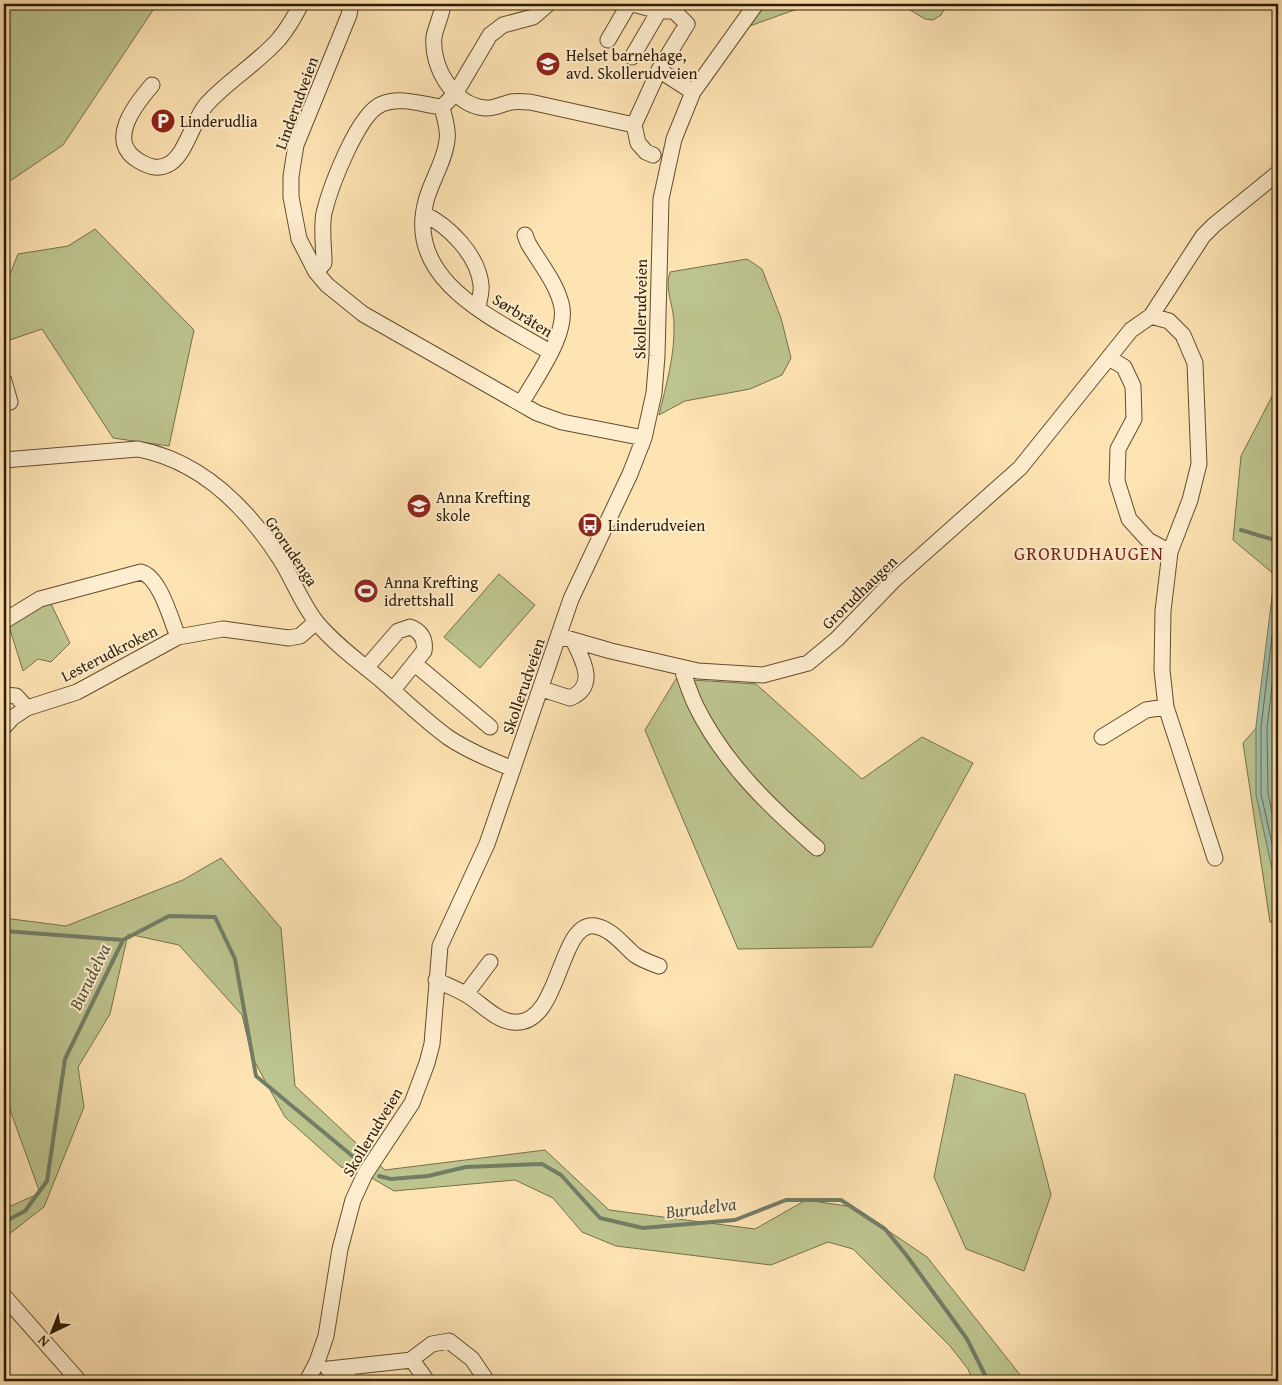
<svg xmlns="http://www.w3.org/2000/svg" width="1282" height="1385" font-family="'Gentium Book Plus',serif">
<rect width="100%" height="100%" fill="#fee3b3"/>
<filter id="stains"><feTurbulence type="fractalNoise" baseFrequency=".004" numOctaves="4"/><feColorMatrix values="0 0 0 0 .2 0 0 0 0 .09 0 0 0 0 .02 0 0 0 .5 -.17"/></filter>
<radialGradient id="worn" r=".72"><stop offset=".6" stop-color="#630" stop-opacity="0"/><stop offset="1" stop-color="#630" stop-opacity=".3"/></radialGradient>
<!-- green -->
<path fill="#bdc48f" stroke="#767048" d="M4 4H157L63 145 4 185Z
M765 4H811L747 27Z
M900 4H947L941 15 933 20 925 19Z
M95 229 194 330 169 446 113 438 42 329 4 342V289L18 254 68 246Z
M747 259 762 269 781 318 791 358 782 375 750 389 685 401 659 415C666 385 675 356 674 324 674 306 664 289 670 272Z
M1278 385V923L1270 922 1243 743 1264 719 1275 575 1233 540 1241 456Z
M499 574 535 605 480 668 444 637Z
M50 602 70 643 51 662 38 659 23 671 8 623Z
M676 679 756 684 862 779 922 737 973 763 872 947 738 949 645 730Z
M221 858 281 928 295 1086 385 1170 545 1150 609 1210 755 1229 806 1200 853 1207 927 1257 1025 1381H973L968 1369 950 1346 853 1249 828 1242 771 1265 616 1246 582 1232 553 1198 515 1180 394 1191 365 1174 341 1167 285 1117 252 1057 242 1015 179 945 128 934 110 1014 78 1067 84 1107 44 1207 4 1238V1209L40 1193 4 1093V918L66 926 183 880Z
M955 1074 1025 1094 1051 1195 1024 1271 966 1249 934 1177Z"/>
<!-- water -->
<path fill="#a0beaa" stroke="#727d66" d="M1278 548V882L1272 869 1256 795V726Z"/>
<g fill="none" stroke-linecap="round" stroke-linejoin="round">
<!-- shore -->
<path stroke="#676c56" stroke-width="1" d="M1278 587 1261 727V794L1278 870
M1278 637 1267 727 1268 793 1278 843
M1278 697C1274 732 1271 772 1278 807"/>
<!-- stream -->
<path stroke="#727d66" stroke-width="4" d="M4 160 6 161
M1241 530 1278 541
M4 931 123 940
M379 1176 391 1179 428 1176 466 1167 542 1164 561 1175 600 1218 643 1228 735 1220 786 1200H841L885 1229 907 1256 967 1339 988 1381
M4 1222 25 1211 47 1181 65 1059 123 940 169 916 215 917 235 959 256 1076 362 1164"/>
<defs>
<path id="minor" d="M351 4 349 15 296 145 291 176V197L299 239 316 272 327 285 363 314 537 413 562 422 644 438
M443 4C442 15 436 26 434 37 431 66 453 105 485 108 494 109 502 104 511 102 517 101 524 102 530 102L634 125
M633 4 659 11
M608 40 629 4
M632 57 659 11H674L687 24 659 70 634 125 638 143 646 152 653 155
M659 70 693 92
M152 85C134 106 106 142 139 161 148 166 157 170 167 165 185 158 193 120 206 105 227 81 257 64 279 39 288 28 295 16 301 4
M442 107C444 117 449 130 447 140 445 161 431 181 426 201 404 281 495 319 550 352
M424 214C449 226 478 255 481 285 482 292 479 300 478 308
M316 272 324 263C324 247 321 228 324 213 330 188 358 113 382 104 400 96 424 105 442 107L455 94 490 35 503 25 533 17 548 4
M1151 316 1203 236 1214 225 1278 173
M1109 358 1124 367 1133 386 1134 419 1118 449 1117 481 1129 519 1148 540 1170 552
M4 381 10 402
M521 404C535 378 570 333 561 303 555 281 539 262 528 243L525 235
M4 460 138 449C200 461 246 506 280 559 293 579 302 605 318 624 336 645 358 661 380 679 403 699 424 720 449 738 469 751 491 760 513 769
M4 621 40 599 141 572C160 577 171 620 178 637
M559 636 611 651 698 671 763 675 808 663 837 639 893 581 1020 468 1131 330 1151 316 1169 321 1183 335 1195 363 1199 464 1190 500 1170 552 1163 611 1162 670 1166 707 1215 858
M415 664 490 727
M681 667C686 680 690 694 696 706 724 763 770 807 817 848
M366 668 398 631 410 627C421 631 426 639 424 651L393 690
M542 689 570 698C598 686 583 660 573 640
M4 695 16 696 27 708
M4 727 12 718 27 708 77 692 178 637 223 629 289 638 300 636 316 622
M1102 737 1146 710 1166 707
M436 980C446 985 457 989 467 995 481 1003 496 1021 513 1022 561 1028 558 920 595 926 612 929 623 945 635 955 642 960 651 963 659 966
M466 994 490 962
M4 1296 79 1381
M412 1359 432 1344 449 1341 472 1359 487 1381
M328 1369 346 1376 351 1381
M329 1369 412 1360 427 1381
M307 1381 317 1362 326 1336 340 1249 353 1200 365 1174 412 1103 427 1063 432 1044 440 946 487 844 571 599 630 474 644 438 654 393 657 356 661 199 674 139 693 92 756 4"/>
</defs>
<!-- minor casing -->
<use href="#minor" stroke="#624d2e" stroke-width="17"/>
<!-- minor -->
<use href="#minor" stroke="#feedce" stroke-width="15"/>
</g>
<!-- icons -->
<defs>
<symbol id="school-disc" viewBox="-11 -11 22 22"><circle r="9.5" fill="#8f2418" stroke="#feedce"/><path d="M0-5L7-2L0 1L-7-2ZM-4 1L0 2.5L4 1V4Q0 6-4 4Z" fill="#fff"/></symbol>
<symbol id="parking-disc" viewBox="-11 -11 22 22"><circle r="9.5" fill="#8f2418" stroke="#feedce"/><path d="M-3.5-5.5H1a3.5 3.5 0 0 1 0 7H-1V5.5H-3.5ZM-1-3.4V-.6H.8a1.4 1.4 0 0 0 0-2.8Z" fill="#fff"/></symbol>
<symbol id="bus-disc" viewBox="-11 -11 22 22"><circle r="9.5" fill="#8f2418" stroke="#feedce"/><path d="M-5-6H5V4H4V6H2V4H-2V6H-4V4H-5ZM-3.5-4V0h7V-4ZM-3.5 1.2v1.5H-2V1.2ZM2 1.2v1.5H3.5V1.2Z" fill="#fff"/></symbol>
<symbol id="stadium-disc" viewBox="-11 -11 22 22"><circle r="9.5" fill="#8f2418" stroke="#feedce"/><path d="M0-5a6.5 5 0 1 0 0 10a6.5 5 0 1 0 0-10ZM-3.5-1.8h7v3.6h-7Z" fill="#fff"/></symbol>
</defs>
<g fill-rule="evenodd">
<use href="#school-disc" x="534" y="50" width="28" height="28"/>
<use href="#parking-disc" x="149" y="107" width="28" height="28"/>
<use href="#school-disc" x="405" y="492" width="28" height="28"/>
<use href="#bus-disc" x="576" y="511" width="28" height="28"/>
<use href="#stadium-disc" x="352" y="577" width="28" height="28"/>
</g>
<g text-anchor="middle" stroke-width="4" stroke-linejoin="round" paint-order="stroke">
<!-- poi labels -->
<g font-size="16" fill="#2e1b01" stroke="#feedce" text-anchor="start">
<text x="566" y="61">Helset barnehage,<tspan x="566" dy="18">avd. Skollerudveien</tspan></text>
<text x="180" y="127">Linderudlia</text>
<text x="436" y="503">Anna Krefting<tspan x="436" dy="18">skole</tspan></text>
<text x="608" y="531">Linderudveien</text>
<text x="384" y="588">Anna Krefting<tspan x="384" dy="18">idrettshall</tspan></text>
</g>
<!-- street labels -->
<g font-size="16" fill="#2e1b01" stroke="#feedce">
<text transform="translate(296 103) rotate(-70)" y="6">Linderudveien</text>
<text transform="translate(640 309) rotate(-89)" y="6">Skollerudveien</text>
<text transform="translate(523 315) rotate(32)" y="6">Sørbråten</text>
<text transform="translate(292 551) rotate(56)" y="6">Grorudenga</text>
<text transform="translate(859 592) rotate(-44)" y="6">Grorudhaugen</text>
<text transform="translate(109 653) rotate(-27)" y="6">Lesterudkroken</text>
<text transform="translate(523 686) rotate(-71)" y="6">Skollerudveien</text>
<text transform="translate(372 1132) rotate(-59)" y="6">Skollerudveien</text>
</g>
<!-- water labels -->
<g font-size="18" font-style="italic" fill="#56543c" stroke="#feedce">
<text transform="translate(90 977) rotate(-64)" y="6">Burudelva</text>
<text transform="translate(701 1208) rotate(-7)" y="6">Burudelva</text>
</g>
<!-- quarter labels -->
<g font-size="19" letter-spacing="1" fill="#7a1f14" stroke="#feedce">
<text x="1089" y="560">GRORUDHAUGEN</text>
</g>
</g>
<!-- margin -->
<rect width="1282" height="1385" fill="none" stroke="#fee3b3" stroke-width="20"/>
<rect x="5" y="5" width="1272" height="1375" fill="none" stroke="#2e1b01" stroke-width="2.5"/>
<rect x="10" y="10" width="1262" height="1365" fill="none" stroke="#2e1b01"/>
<!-- north arrow -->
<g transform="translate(52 1332) rotate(223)" stroke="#feedce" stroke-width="4" paint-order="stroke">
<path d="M0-4L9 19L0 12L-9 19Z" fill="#2e1b01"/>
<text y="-8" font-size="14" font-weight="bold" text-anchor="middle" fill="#2e1b01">N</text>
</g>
<rect width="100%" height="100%" filter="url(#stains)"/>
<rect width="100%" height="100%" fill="url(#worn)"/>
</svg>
